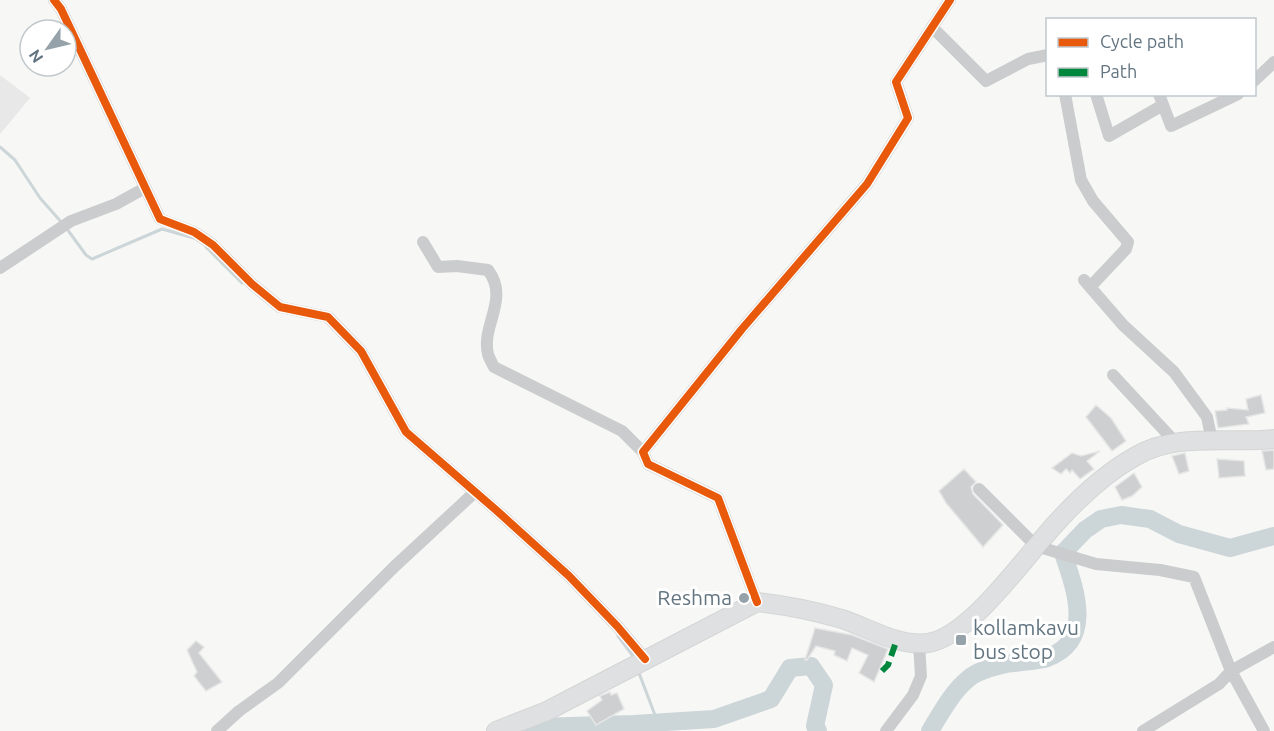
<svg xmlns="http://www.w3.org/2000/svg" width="1274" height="731" font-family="Ubuntu,sans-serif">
<rect width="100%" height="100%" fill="#f7f7f6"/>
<!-- built -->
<path fill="#e7e8e7" d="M0 75 30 98 0 134Z"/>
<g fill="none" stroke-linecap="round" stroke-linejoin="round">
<!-- stream -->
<path stroke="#ccd5d7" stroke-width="3" d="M0 147 15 160 40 198 63 224
M67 229 86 255 92 259 162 229 194 238
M206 247 242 283
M618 636 633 656
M639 673 658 723"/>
<!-- river -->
<path stroke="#ccd5d7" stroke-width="18" d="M530 731 538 727 634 724 714 719 771 699 790 668 811 666 824 685 815 726 818 731
M930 731C941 713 952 692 968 679 978 670 994 667 1006 664 1018 662 1039 661 1047 658 1095 640 1075 589 1063 553L1085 530 1101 519 1121 515 1150 519 1179 534 1230 548 1274 536"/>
</g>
<!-- building -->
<path fill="#cecfd0" stroke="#e6e6e6" stroke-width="1.5" d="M1261 395 1265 413 1246 417 1249 424 1218 428 1215 411 1227 410V408L1248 410 1246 399Z
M1096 405 1111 418 1126 441 1112 451 1086 417Z
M1274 450V469L1266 470 1262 451Z
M1100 451 1087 461 1094 469 1080 479 1072 470 1070 473 1066 469 1061 474 1052 468 1072 453 1081 456Z
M1185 453 1189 471 1179 474 1172 456Z
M1217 459 1244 461 1245 476 1219 478Z
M964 469 976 482 971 487 973 494 1003 525 983 547 946 503 939 491Z
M1134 473 1142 487 1132 496 1122 500 1115 487Z
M815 628 852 635 888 649 874 682 859 673 868 655 852 648 847 661 834 655 835 651 816 646 807 660H805Z
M196 641 204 647 199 653 222 682 206 691 194 676 197 672 187 650Z
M610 692 611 695 617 693 624 709 596 725 587 711 602 700 600 696Z"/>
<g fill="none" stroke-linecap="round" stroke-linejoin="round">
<defs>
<path id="primary" d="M496 731 547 711 757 602C785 605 815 611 842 619 869 628 899 647 928 643 971 637 1029 551 1059 520 1080 497 1109 471 1136 456 1177 432 1228 444 1274 439"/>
</defs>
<!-- primary casing -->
<use href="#primary" stroke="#d4d5d5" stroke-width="20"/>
<!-- street -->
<path stroke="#cbcccd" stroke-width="12" d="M54 0 61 9 160 219 194 232 213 245 252 284 280 307 328 317 361 351 406 432 496 510 569 576 617 626 645 659
M932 27 986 81 1028 59 1048 55
M1254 81 1274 62
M1065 94 1081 180 1093 201 1128 242 1126 249 1090 287
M1096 94 1109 136 1163 105
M1159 94 1171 126 1238 94
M423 242 438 267 457 266 488 270C510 299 481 325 488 354 489 358 492 363 494 367L622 431 643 452
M0 268 71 221 116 204 145 188
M1084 280 1123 325 1174 372 1207 417 1212 441
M1113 375 1176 443
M979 489 1036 546 1096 564 1160 570 1194 577 1231 671 1264 731
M757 602 718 498 648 464 643 452 742 329 867 184 908 118 896 82 950 0
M217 731 239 711 278 683 394 567 475 492
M886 731 913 695 921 676 919 644
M1143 731 1219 684 1231 671 1274 647"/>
<!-- primary -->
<use href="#primary" stroke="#dfe0e1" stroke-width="18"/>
<!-- quiet -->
<path stroke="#00873e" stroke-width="6" stroke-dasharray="12 6" stroke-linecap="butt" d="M882 671 888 665 897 639"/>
<defs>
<path id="cycleway" d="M54 0 61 9 160 219 194 232 213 245 252 284 280 307 328 317 361 351 406 432 496 510 569 576 617 626 645 659
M757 602 718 498 648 464 643 452 742 329 867 184 908 118 896 82 950 0"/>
</defs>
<!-- cycleway casing -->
<use href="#cycleway" stroke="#fff" stroke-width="11"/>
<!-- cycleway -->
<use href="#cycleway" stroke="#e8590c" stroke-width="8"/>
</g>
<!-- markers -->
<g fill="#96a2a9" stroke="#fff" stroke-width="2">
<circle cx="744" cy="598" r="6"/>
<rect x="955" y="634" width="12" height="12" rx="3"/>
</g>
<g text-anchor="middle" stroke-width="6" stroke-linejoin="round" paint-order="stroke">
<!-- poi labels -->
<g font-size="21" fill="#627580" stroke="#fff" text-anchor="end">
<text x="732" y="605">Reshma</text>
<text x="973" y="635" text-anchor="start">kollamkavu<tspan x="973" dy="24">bus stop</tspan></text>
</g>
</g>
<!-- legend -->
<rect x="1046" y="18" width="210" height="78" fill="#ffffff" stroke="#c0c8cc" stroke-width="1.5"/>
<rect x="1058" y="38" width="30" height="9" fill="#e8590c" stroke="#c0c8cc" stroke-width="1.5"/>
<text x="1100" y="48" font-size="18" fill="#627580">Cycle path</text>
<rect x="1058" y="68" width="30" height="9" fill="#00873e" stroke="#c0c8cc" stroke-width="1.5"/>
<text x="1100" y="78" font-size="18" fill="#627580">Path</text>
<!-- north arrow -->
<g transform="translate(48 48) rotate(236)"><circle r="28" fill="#ffffff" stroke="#c0c8cc" stroke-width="1.5"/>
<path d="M0-4.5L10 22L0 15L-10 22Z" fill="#96a2a9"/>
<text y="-9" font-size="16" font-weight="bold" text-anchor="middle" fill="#627580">N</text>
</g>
</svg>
